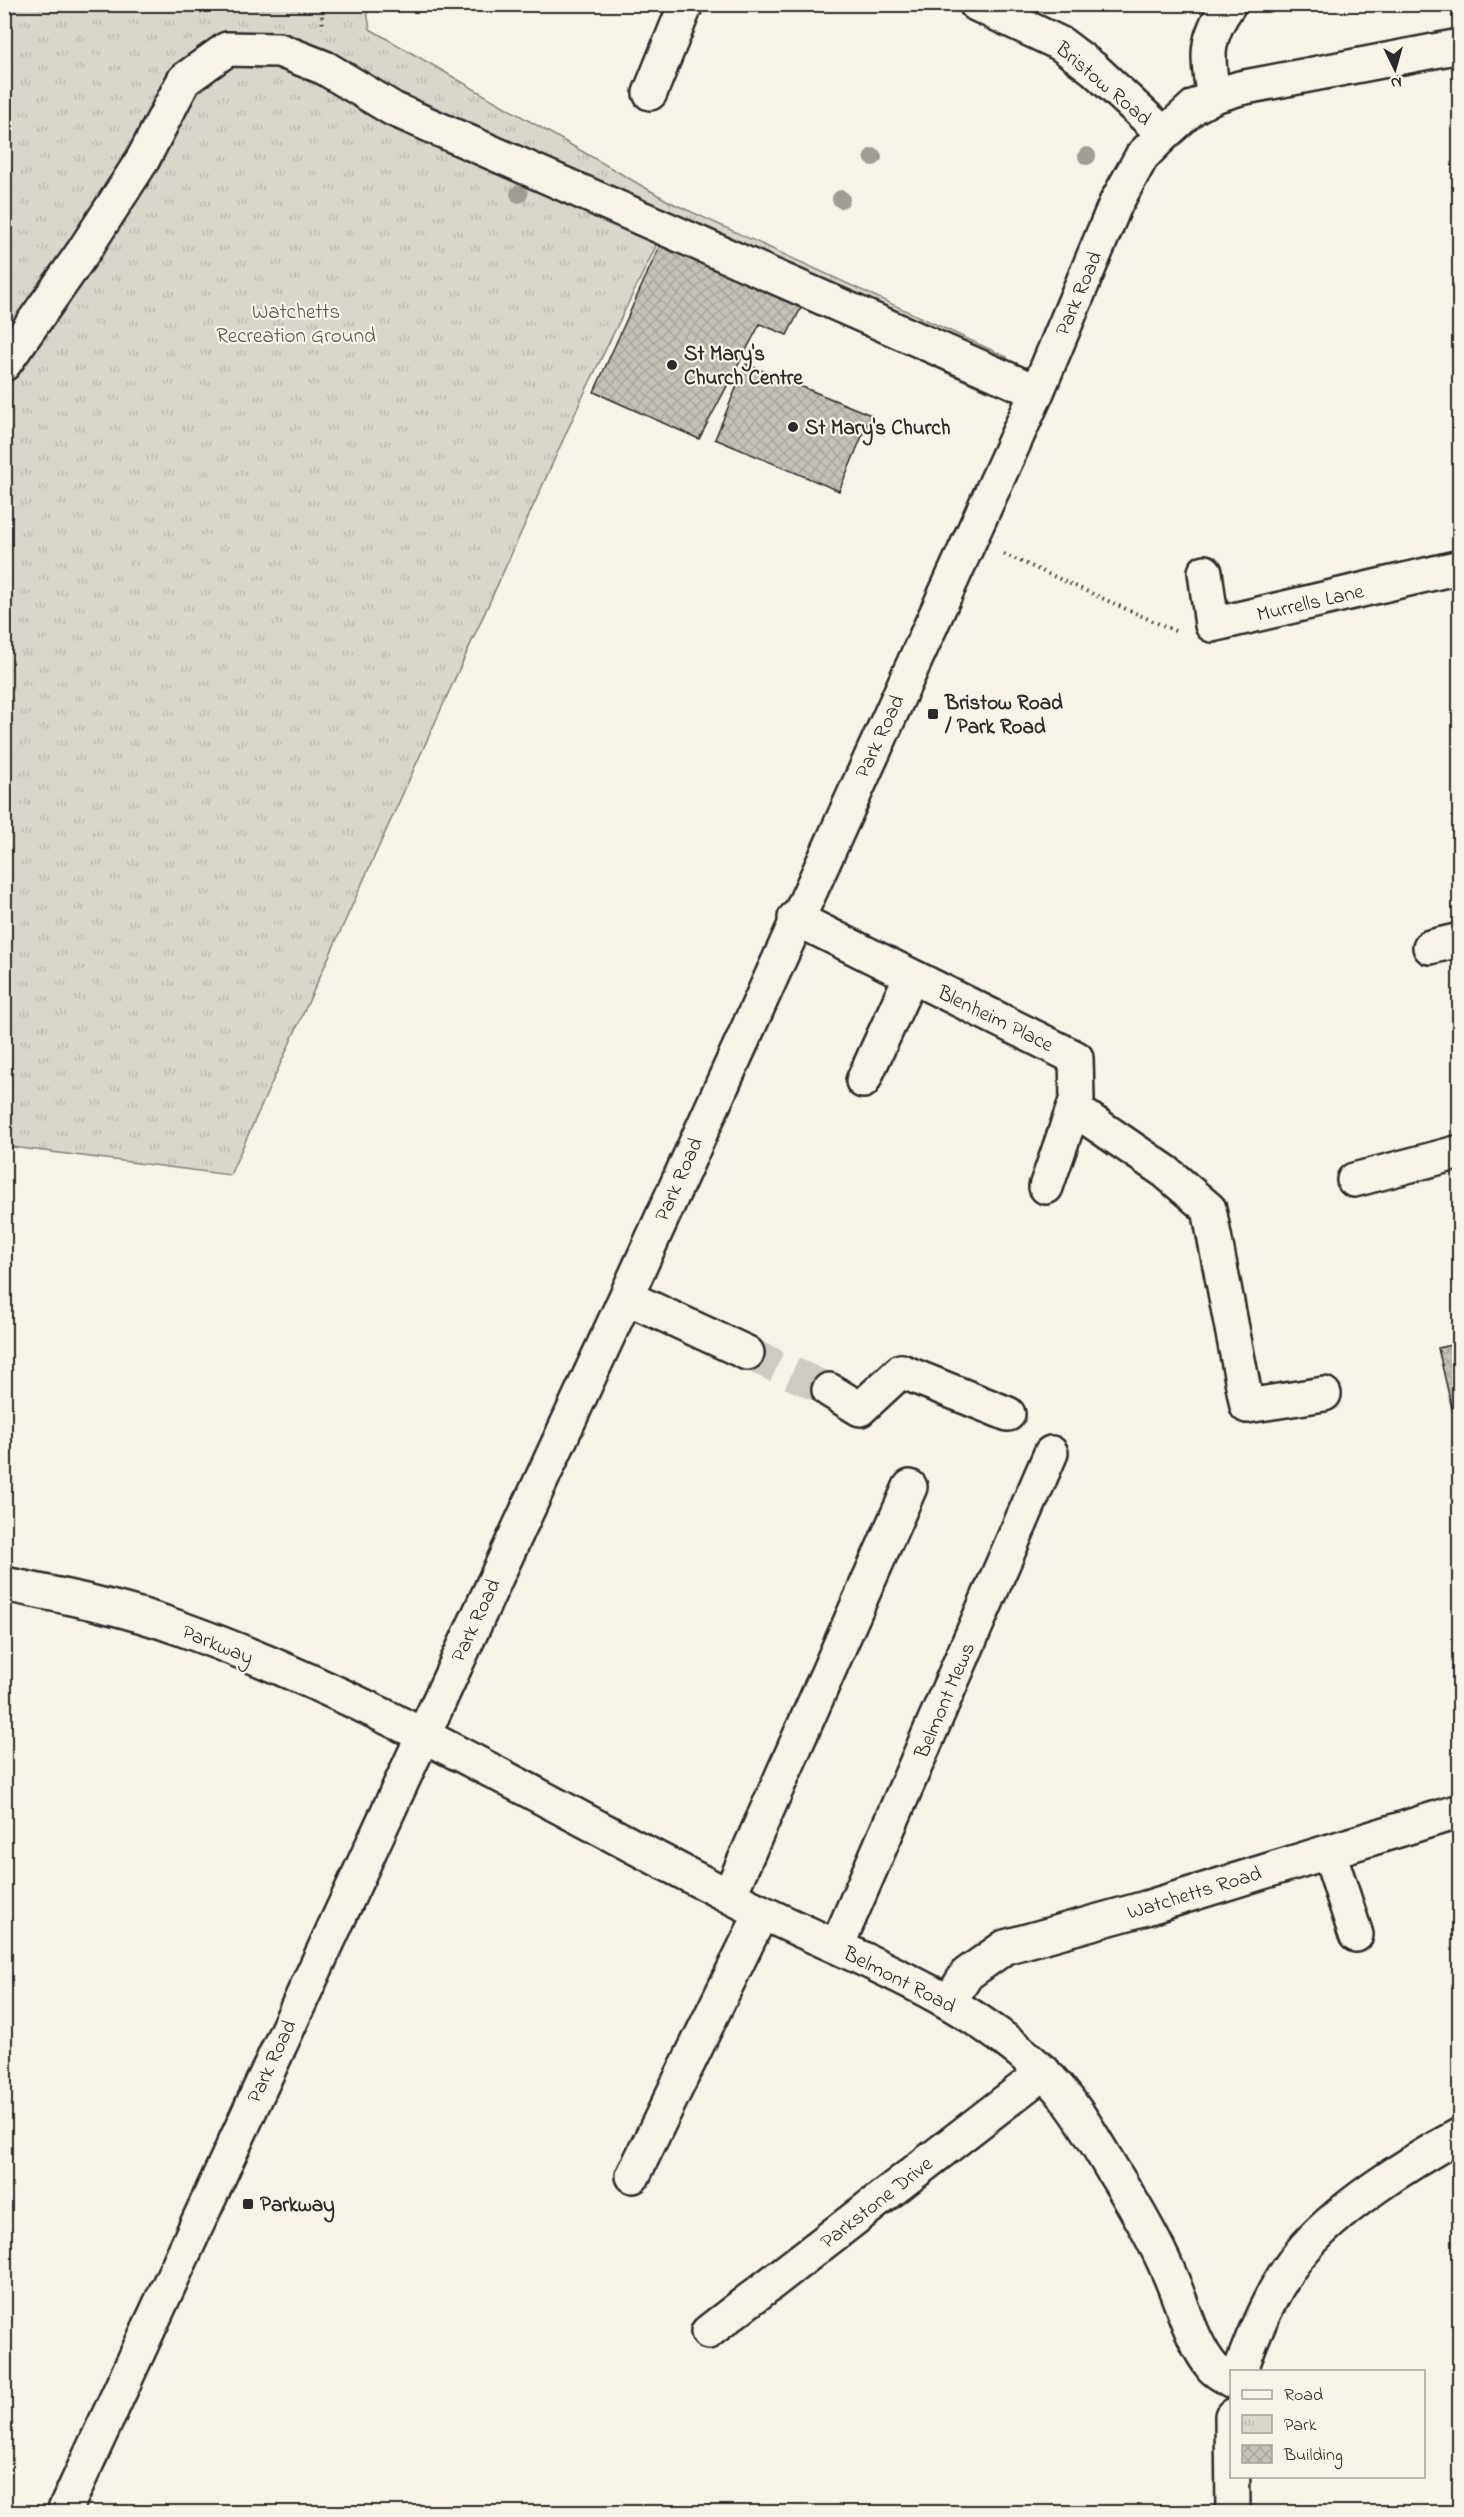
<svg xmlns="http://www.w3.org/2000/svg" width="1464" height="2517" font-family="'Indie Flower',sans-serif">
<defs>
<pattern id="park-tufts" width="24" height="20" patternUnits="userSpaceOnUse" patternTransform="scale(1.5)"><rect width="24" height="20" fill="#dad6cc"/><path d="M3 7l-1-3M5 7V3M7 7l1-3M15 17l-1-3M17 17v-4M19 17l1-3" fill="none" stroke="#bbb8af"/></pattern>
<pattern id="building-cross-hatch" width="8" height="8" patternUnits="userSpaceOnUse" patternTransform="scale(1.5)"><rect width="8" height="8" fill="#c4c1b9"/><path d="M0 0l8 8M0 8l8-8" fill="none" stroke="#a9a69f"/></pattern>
</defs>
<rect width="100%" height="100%" fill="#f7f3e8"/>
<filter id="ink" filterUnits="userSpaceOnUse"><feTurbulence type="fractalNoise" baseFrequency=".0167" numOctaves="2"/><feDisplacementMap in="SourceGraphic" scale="12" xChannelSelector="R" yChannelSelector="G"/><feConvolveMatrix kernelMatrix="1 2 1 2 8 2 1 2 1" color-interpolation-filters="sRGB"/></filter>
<g filter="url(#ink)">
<!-- park -->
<path fill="url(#park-tufts)" stroke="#82807c" stroke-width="1.5" d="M5 5H366L370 29 670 202 1007 357 987 391 659 240 583 396 230 1175 5 1146Z"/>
<!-- building -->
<path fill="url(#building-cross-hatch)" stroke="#2b2b2b" stroke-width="1.5" d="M660 245 802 306 787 335 760 324 699 439 594 392Z
M746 364 871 415 839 491 715 439Z
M1460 1343V1443L1438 1348Z"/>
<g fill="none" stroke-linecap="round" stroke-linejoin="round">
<!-- minor-tunnel -->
<path stroke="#cecbc2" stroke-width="33" stroke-dasharray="33 16" stroke-linecap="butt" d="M747 1353 829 1390"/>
<defs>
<path id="minor" d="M976 4 1061 44 1094 69 1164 134
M650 93 686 4
M1214 96C1206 57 1205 38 1229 4
M4 364 83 252 143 159 184 80 227 49 279 50 325 68 393 109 1037 392
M1205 572 1212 625 1460 567
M795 918 1076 1058 1077 1098 1046 1187
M1430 947 1460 940
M863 1081 911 976
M1074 1109 1166 1172 1209 1209 1247 1406 1324 1394
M1354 1180 1460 1152
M626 1297 747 1353
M829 1390 860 1409 901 1371 1008 1414
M4 1584C64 1596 125 1608 182 1629 374 1698 549 1805 731 1897 836 1951 955 1988 1042 2071 1072 2099 1092 2136 1113 2171 1133 2203 1153 2236 1168 2271 1182 2301 1191 2342 1213 2368 1218 2373 1226 2377 1232 2381
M1329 1852 1356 1935
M729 1896 910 1487
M837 1946 1051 1453
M949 2002 967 1974 1005 1947 1146 1908 1460 1811
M633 2176 762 1912
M708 2332 1044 2072
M1240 2372C1254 2332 1272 2289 1298 2256 1334 2210 1408 2163 1460 2135
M1232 2416 1233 2512
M64 2512 626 1297 1037 392 1116 203 1142 156 1164 134 1194 107 1214 96 1240 88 1460 46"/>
</defs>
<!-- minor casing -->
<use href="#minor" stroke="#2b2b2b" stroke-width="38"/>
<!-- path -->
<path stroke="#2b2b2b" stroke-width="4" stroke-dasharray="1.5 4.5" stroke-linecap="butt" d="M321 4 323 28
M1004 554 1175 631"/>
<!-- minor -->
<use href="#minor" stroke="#f7f3e8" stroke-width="33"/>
</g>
<!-- trees -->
<g fill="#9f9d96">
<circle cx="1087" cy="156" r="9"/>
<circle cx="873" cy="157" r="9"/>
<circle cx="519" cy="194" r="9"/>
<circle cx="841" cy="199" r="9"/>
</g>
</g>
<!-- markers -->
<g fill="#2b2b2b" stroke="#f7f3e8" stroke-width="2">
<circle cx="672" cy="365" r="6"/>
<circle cx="793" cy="427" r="6"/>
<rect x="927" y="708" width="12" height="12" rx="3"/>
<rect x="242" y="2198" width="12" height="12" rx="3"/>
</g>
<g text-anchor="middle" stroke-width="4.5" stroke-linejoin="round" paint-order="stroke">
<!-- street labels -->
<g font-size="21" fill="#2b2b2b" stroke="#f7f3e8">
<text transform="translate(1104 83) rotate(40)" y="7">Bristow Road</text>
<text transform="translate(1078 293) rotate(-67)" y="7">Park Road</text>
<text transform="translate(1310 602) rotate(-13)" y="7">Murrells Lane</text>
<text transform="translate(879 736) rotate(-65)" y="7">Park Road</text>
<text transform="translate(996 1018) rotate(26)" y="7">Blenheim Place</text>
<text transform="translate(678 1179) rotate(-66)" y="7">Park Road</text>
<text transform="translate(475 1620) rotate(-65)" y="7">Park Road</text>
<text transform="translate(218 1644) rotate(22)" y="7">Parkway</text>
<text transform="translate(944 1700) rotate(-67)" y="7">Belmont Mews</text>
<text transform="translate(1194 1892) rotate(-17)" y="7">Watchetts Road</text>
<text transform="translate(900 1979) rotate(27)" y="7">Belmont Road</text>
<text transform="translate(271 2061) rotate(-65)" y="7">Park Road</text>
<text transform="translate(876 2202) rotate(-38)" y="7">Parkstone Drive</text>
</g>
<!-- park labels -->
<g font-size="21" fill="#575653" stroke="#f7f3e8">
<text x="296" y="318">Watchetts<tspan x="296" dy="24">Recreation Ground</tspan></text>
</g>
<!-- poi labels -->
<g font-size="21" font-weight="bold" fill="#2b2b2b" stroke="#f7f3e8" text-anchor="start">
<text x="684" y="360">St Mary's<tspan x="684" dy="24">Church Centre</tspan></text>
<text x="805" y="434">St Mary's Church</text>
<text x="945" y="709">Bristow Road<tspan x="945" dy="24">/ Park Road</tspan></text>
<text x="260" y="2211">Parkway</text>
</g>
</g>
<!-- margin -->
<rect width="1464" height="2517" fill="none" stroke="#f7f3e8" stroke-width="24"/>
<rect x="12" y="12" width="1440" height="2493" fill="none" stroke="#2b2b2b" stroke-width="2" filter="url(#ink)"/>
<!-- legend -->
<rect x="1230" y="2370" width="195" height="108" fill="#f7f3e8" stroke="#a5a39c" stroke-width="1.5"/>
<rect x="1242" y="2390" width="30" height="9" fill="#f7f3e8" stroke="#a5a39c" stroke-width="1.5"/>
<text x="1284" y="2400" font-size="18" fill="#2b2b2b">Road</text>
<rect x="1242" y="2415" width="30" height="18" fill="url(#park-tufts)" stroke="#a5a39c" stroke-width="1.5"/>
<text x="1284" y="2430" font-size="18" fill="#2b2b2b">Park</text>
<rect x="1242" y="2445" width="30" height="18" fill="url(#building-cross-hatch)" stroke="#a5a39c" stroke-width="1.5"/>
<text x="1284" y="2460" font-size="18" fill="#2b2b2b">Building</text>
<!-- north arrow -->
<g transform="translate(1395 69) rotate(175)" stroke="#f7f3e8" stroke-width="4.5" paint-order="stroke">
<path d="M0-4.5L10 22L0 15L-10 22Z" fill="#2b2b2b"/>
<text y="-9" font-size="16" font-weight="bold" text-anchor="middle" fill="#2b2b2b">N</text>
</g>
</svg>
